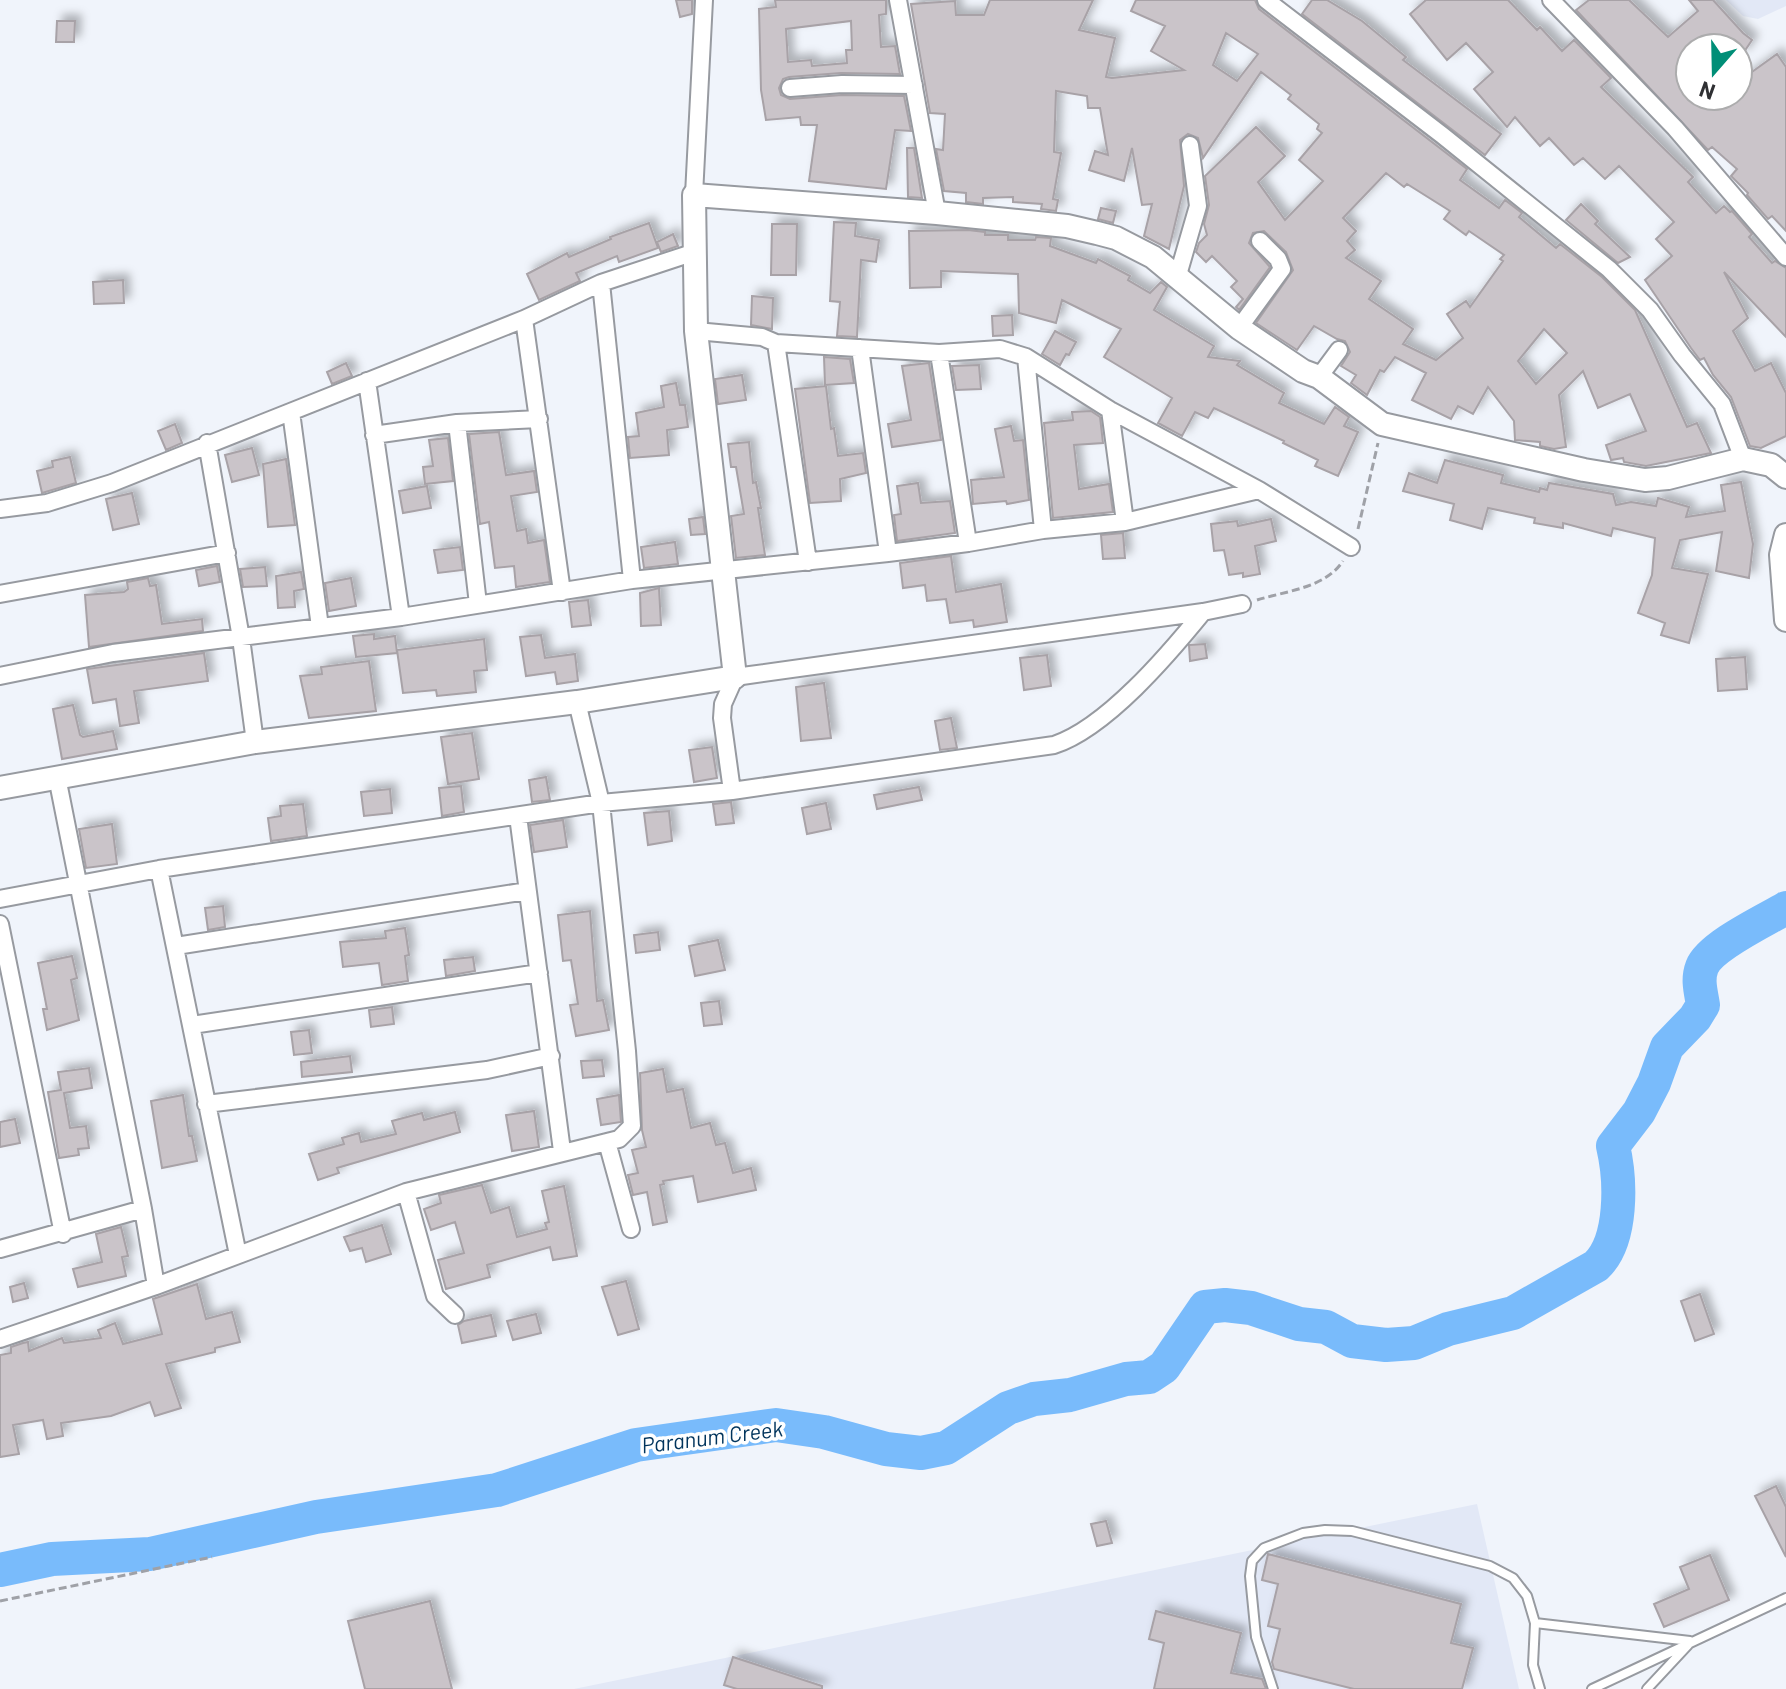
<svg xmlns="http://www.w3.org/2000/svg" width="1786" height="1689" font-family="Barlow,sans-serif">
<defs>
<filter id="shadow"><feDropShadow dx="6" dy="-6" stdDeviation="4" flood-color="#0004"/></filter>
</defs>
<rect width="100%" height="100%" fill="#f0f4fb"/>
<!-- built -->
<path fill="#e2e8f6" d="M1726 0H1786V6L1758 19 1743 16Z
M1477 1504 1519 1689H574Z"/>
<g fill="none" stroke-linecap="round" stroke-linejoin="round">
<!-- river -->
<path stroke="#79bbfb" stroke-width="34" d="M0 1570 52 1559 150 1554 316 1517 497 1490 636 1445 776 1425 824 1432 886 1449 921 1453 946 1448 1008 1408 1034 1399 1070 1395 1126 1379 1149 1377 1164 1367 1205 1307 1225 1305 1251 1308 1299 1324 1326 1327 1352 1341 1386 1345 1414 1343 1448 1329 1513 1313 1596 1266C1623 1241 1621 1180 1613 1146L1639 1112 1654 1083 1667 1047 1695 1018 1703 1005C1701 992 1697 980 1702 967 1710 946 1766 920 1786 908"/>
</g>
<!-- building -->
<path fill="#cac4c9" stroke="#a8a2a7" stroke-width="2" fill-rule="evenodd" filter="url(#shadow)" d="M676 0H692V14L680 17Z
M775 0H886V14L879 15 881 47 895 46 900 74 841 73 789 77 783 79 779 88 781 95 790 99 842 95 904 96 911 131 895 130 886 189 809 181 817 125H801L800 117 766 120 761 90 759 9 776 7ZM851 21 852 50H846L847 63 812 66 811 60 788 62 786 29Z
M990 0H1093L1079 30 1115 38 1106 77 1112 78 1184 70 1151 51 1165 26 1131 11 1136 0H1255L1259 9 1467 169 1460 180 1499 208 1505 200 1522 213 1519 217 1556 248 1560 244 1602 277 1635 310 1687 427 1697 423 1711 453 1646 466 1624 462 1623 458 1611 460 1606 445 1646 431 1630 394 1598 408 1583 371 1559 395 1566 447 1554 449 1540 446V442L1515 440 1514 421 1488 387 1473 414 1458 406 1451 419 1412 400 1426 373 1395 357 1384 372 1380 370 1367 395 1351 383 1356 375 1341 366 1350 352 1345 341 1337 339 1314 326 1297 350 1256 323 1293 270 1286 252 1264 231 1253 233 1249 243 1270 267 1239 310 1236 307 1243 299 1231 287 1237 281 1212 256 1206 262 1196 252 1199 243 1207 235 1204 224 1209 205 1205 176 1256 127 1285 156 1258 182 1285 220 1323 181 1299 160 1322 133 1317 129 1319 124 1288 99 1291 95 1261 72 1203 158 1198 138 1188 134 1180 140 1184 186 1169 249 1144 236 1152 204 1142 205 1132 148 1124 181 1089 170 1095 151 1108 155 1100 108H1088L1087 96 1056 91 1054 152 1061 153 1053 199 1058 200 1056 211 1041 209 1042 204 1013 202V197L983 198V204L966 202V193L944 191 936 149 943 150 945 114 930 113 911 4 955 1 956 15H984ZM1226 33 1258 54 1237 81 1213 65ZM1386 173 1404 187 1407 184 1450 211 1444 219 1466 235 1469 231 1504 255 1500 259 1503 261 1470 307 1466 301 1447 314 1463 338 1436 360 1403 344 1413 329 1369 299 1381 281 1346 258 1355 250 1347 241 1356 231 1343 218ZM1544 329 1567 353 1536 384 1518 361Z
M1312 0H1327L1362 21 1406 57 1403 60 1501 134 1485 155 1302 14Z
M1426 0H1508L1537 30 1540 27 1562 51 1574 40 1611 78 1601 87 1693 177 1688 182 1716 213 1724 206 1730 212 1732 211 1752 234 1749 237 1772 263 1775 261 1786 268V337L1724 272 1748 318 1733 331 1755 371 1771 363 1786 393V436L1761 448 1750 446 1731 397 1713 375 1704 358 1700 360 1691 348 1645 280 1672 256 1656 239 1674 222 1619 166 1605 179 1583 158 1574 165 1549 138 1540 146 1515 117 1507 127 1474 89 1493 72 1466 43 1447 60 1410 14Z
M1589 0H1629L1668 37 1698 11 1689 0H1713L1743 33 1752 40 1742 55 1738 53V48H1690V96H1714L1709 103 1719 96H1738V82L1777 54 1786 67V231L1772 216 1768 219 1747 195 1748 193 1731 176 1737 169 1712 147 1708 150 1576 10Z
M57 21H75L74 42H56Z
M907 148H914L922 198 908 197Z
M1581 204 1598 221 1595 224 1630 257 1618 263 1566 220Z
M1101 208 1116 211 1113 223 1098 219Z
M834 222 856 223 855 236 879 240 876 262 861 260 857 337 837 336 840 302 830 301Z
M649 223 658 248 619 262 617 256 576 273 580 281 539 300 527 274 567 253 569 257 611 239 610 237Z
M772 224H797L796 275H771Z
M968 230 985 232V235H1008V240H1035L1036 237 1051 238 1050 246 1096 263 1098 259 1130 276 1128 280 1150 293 1161 282 1167 287 1154 310 1214 346 1208 357 1240 361 1237 365 1284 393 1279 403 1324 424 1335 407 1349 417 1344 426 1358 432 1338 476 1315 466 1318 460 1283 443 1284 441 1214 408 1208 418 1195 412 1182 436 1158 423 1172 398 1104 357 1121 329 1062 300 1056 323 1019 313 1018 274 941 271V287L910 288 909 231Z
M673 234 678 246 661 252 657 242Z
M123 280 124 303 94 304 93 282Z
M752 296 773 298 772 329 751 325Z
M1012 315 1013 335 993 336 992 316Z
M1055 331 1076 342 1069 355 1066 354 1060 365 1042 354Z
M824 357 850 359 854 383 825 385Z
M346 363 352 376 332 384 327 372Z
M929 363 941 440 892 447 888 424 911 420 902 366Z
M979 365 981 389 956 390 952 366Z
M742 375 746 400 718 404 715 379Z
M676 383 680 405H685L688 427 667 430 669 455 630 458 628 437 639 436 636 413 664 407 661 386Z
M826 386 831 429 834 428 838 456 863 453 866 473 840 479 841 501 810 503 795 389Z
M1091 411 1100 417 1103 443 1074 445 1079 489 1109 484 1113 512 1053 518 1044 423 1073 420 1072 412Z
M175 424 182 443 166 450 158 431Z
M1011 426 1014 441 1023 440 1029 500 1007 504 1006 501 973 504 971 480 1004 477 995 429Z
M499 432 506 475 534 471 537 492 511 496 517 531 526 529 528 543 544 540 550 582 516 587 514 566 495 568 489 522 480 524 469 434Z
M448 438 453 481 425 484 423 467 433 466 429 440Z
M749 442 753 483 756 482 761 508H758L765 555 736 558 731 516 744 514 736 467H731L728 444Z
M252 448 259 475 232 482 225 455Z
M70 457 76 483 42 493 37 471 53 467 52 461Z
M286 459 295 525 268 527 263 464Z
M1445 460 1503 475 1501 483 1539 492 1540 488 1547 490 1549 483 1613 494 1616 505 1631 502 1656 506 1658 498 1689 507 1686 517 1725 511 1721 485 1741 482 1753 544 1749 578 1716 571 1722 532 1680 540 1672 568 1708 574 1689 643 1661 635 1665 623 1638 613 1652 575 1655 538 1613 528 1611 536 1563 523V528L1534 523 1535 518 1488 508 1482 529 1450 520 1454 504 1403 491 1409 473 1437 483Z
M918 483 921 503 950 501 955 533 897 541 894 515 901 514 897 486Z
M427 486 431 508 403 513 399 491Z
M132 493 139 524 113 530 106 499Z
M703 517 705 534 691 535 689 519Z
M1271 519 1276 541 1255 546 1260 574 1243 577V573L1229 575 1224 550 1214 551 1211 524 1237 521 1238 526Z
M1123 533 1125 558 1103 559 1101 535Z
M675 542 678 564 644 568 641 547Z
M460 547 463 570 438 573 434 550Z
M951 556 956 592 1001 584 1007 622 974 627 973 620 950 623 946 599 927 601 925 585 903 588 900 563Z
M217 566 220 582 199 586 196 570Z
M265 567 267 586 243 587 240 569Z
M301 572 304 589 294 591 295 607 278 608 276 576Z
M148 578 150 586 156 585 162 624 202 619 203 631 89 647 85 595 124 592 128 589 127 582Z
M351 578 356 606 329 611 325 583Z
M659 588 661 625 641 626 640 593Z
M588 600 591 625 572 627 569 602Z
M374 634V639L395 636 397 653 356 657 353 636Z
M541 635 545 658 575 654 578 681 557 684 555 672 526 676 520 637Z
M484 639 487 670 474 671 476 692 437 696 436 690 403 693 397 650Z
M1205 644 1207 658 1190 661 1189 645Z
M204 653 208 681 134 691 139 723 120 726 116 699 93 703 87 669Z
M1047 655 1051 686 1024 690 1020 658Z
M1745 657 1747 689 1718 691 1716 659Z
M369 661 376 711 309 718 300 676 322 674 321 667Z
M824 683 831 738 801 741 796 687Z
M73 705 80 735 83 737 113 731 117 749 62 759 53 709Z
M951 718 957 748 940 750 935 721Z
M472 733 479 779 448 784 441 737Z
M712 747 717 778 694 782 689 750Z
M546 777 550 800 532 802 529 780Z
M461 786 464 812 442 816 439 788Z
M919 787 922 800 877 809 874 795Z
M390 789 392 813 364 816 361 792Z
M731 802 734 823 716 825 713 804Z
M826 803 831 829 807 834 802 808Z
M303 804 307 836 271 841 268 818 281 816 280 806Z
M669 811 672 841 648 845 644 813Z
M563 820 567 847 534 852 530 825Z
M112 824 117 864 86 868 79 829Z
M223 906 225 927 208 930 205 908Z
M590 911 597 1001 603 1000 609 1030 576 1036 570 1005 578 1004 571 960 563 961 558 915Z
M405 928 409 955 405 956 408 981 382 985 379 963 343 967 340 942 386 938 385 931Z
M658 932 660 950 636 953 634 935Z
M718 940 725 970 695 976 689 946Z
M72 956 77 978 71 980 79 1020 47 1030 43 1009H47L38 963Z
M473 957 475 971 446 976 444 960Z
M719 1001 722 1024 704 1026 701 1003Z
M392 1007 394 1024 371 1027 369 1010Z
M309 1030 312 1053 294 1055 291 1032Z
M350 1056 352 1072 302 1077 301 1062Z
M602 1060 604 1076 583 1078 581 1061Z
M89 1068 92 1088 64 1093 70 1128 86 1126 89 1148 78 1149 79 1155 59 1158 48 1092 61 1090 58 1072Z
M663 1069 667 1092 683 1089 691 1128 710 1123 716 1145 725 1143 733 1173 751 1168 756 1190 698 1202 693 1176 663 1181 664 1184 660 1185 667 1222 653 1225 647 1192 633 1195 628 1175 638 1173 632 1150 646 1147 642 1130 640 1073Z
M183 1095 189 1136H192L197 1161 162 1168 151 1101Z
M619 1095 621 1122 601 1125 597 1099Z
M534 1111 539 1147 512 1151 506 1115Z
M455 1112 460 1132 337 1168 339 1173 318 1180 309 1154 344 1144 342 1138 359 1133 361 1142 396 1134 392 1121 422 1113 424 1120Z
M15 1119 20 1143 0 1147V1122Z
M482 1185 491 1213 509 1207 517 1237 547 1229 545 1223 549 1222 542 1191 564 1186 577 1256 553 1260 550 1247 487 1265 490 1277 446 1289 438 1260 464 1253 455 1222 431 1230 424 1209 441 1203 439 1195Z
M382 1225 391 1254 366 1262 362 1248 350 1251 344 1237Z
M121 1227 128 1256 122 1257 126 1276 78 1287 73 1269 102 1262 96 1234Z
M626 1281 639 1329 618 1335 602 1287Z
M24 1283 28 1298 13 1302 10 1287Z
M197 1284 206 1319 232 1312 240 1342 215 1348V1352L166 1364 181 1408 155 1416 150 1402 111 1416 61 1423 63 1436 47 1439 43 1420 13 1425 19 1454 0 1457V1355L11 1353V1347L23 1343 28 1342 29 1351 62 1338 64 1343 101 1338 98 1330 115 1323 123 1344 162 1334 153 1299Z
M1700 1294 1714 1334 1695 1341 1681 1301Z
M536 1314 541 1333 513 1340 507 1321Z
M491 1315 496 1336 462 1343 458 1325 464 1321Z
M1776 1486 1786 1507V1557L1755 1496Z
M1106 1521 1112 1543 1097 1546 1091 1524Z
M1268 1554 1461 1604 1451 1643 1473 1648 1462 1689H1354L1274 1669 1272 1662 1280 1629 1268 1626 1278 1584 1262 1580Z
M1710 1555 1729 1600 1664 1627 1654 1604 1689 1589 1680 1567Z
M430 1601 452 1689H365L348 1621Z
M1156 1611 1241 1633 1231 1673 1262 1679 1266 1689H1154L1164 1643 1149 1639Z
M733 1657 822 1686V1689H737L724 1685Z"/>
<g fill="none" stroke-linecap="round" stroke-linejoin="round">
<defs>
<path id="lane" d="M1535 1623 1690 1641
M1273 1689 1256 1637 1250 1576 1252 1561 1264 1548 1303 1533 1325 1530 1352 1531 1490 1566 1513 1578 1527 1596 1535 1623 1533 1665 1540 1689
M1592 1689 1786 1598
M1647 1689 1688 1645"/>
<path id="street" d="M898 0 937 213
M1266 0 1442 135 1609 269 1650 310 1682 355 1722 404 1743 459
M1551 0 1675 128 1786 257
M790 88 842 84 914 85
M694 195 704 0
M1178 275 1198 206 1190 145
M601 283 632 580
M524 319 562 592
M1239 328 1282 269 1278 259 1260 241
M696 331 762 337 776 343 939 353 1000 349 1026 357 1110 410 1259 490 1351 547
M776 343 808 562
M860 348 888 553
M939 353 968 543
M1026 357 1043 530
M1319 377 1339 350
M367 381 401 617
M1110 410 1125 522
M291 412 320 627
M457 423 478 604
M374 435 457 423 539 419
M207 443 241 638 255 742
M0 509 47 503 112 483 524 319 601 283 695 252
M0 594 227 553
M0 676 113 653 401 617 632 580 888 553 968 543 1043 530 1125 522 1259 490
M57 777 143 1209 156 1286
M732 791 722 718 723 704 735 677 1203 612 1242 604
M518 816 562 1151
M159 869 238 1255
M0 899 159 869 601 803 732 791 1054 745C1106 728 1168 655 1203 612
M0 924 63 1234
M176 946 527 891
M192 1025 539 973
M206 1104 487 1070 551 1056
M607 1142 631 1229
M406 1192 435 1296 455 1315
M0 1249 143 1209
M0 1339 156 1286 406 1192 619 1139 632 1126 627 1051 601 803 577 702"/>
<path id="secondary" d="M1786 535 1781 555 1786 620
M0 788 255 742 577 702 735 677 696 331 694 195 937 213 1067 226 1097 233 1116 238 1153 257 1239 328 1303 371 1319 377 1382 424 1584 470 1645 480 1668 478 1743 459 1771 465 1786 477"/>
</defs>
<!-- lane casing -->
<use href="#lane" stroke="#979aa0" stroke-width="12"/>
<!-- street casing -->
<use href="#street" stroke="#979aa0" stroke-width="20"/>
<!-- secondary casing -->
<use href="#secondary" stroke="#979aa0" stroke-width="26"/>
<!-- path -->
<path stroke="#9fa1a7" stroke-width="3" stroke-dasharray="8 4" stroke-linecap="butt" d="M1358 529 1378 443
M1257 600C1286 591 1325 588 1343 561
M0 1601 212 1557"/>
<!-- lane -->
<use href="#lane" stroke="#fff" stroke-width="8"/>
<!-- street -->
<use href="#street" stroke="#fff" stroke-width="16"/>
<!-- secondary -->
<use href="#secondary" stroke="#fff" stroke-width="22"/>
</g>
<g text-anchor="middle" stroke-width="7" stroke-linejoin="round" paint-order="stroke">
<!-- water labels -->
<g font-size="22" font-style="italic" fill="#01345c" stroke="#fff">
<text transform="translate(712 1437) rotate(-7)" y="8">Paranum Creek</text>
</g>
</g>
<!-- north arrow -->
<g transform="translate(1714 72) rotate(200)"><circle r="38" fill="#ffffff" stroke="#acacad" stroke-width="2"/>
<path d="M0-6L14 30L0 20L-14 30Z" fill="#008e77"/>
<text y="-12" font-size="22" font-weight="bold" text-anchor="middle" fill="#2f3033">N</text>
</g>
</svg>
